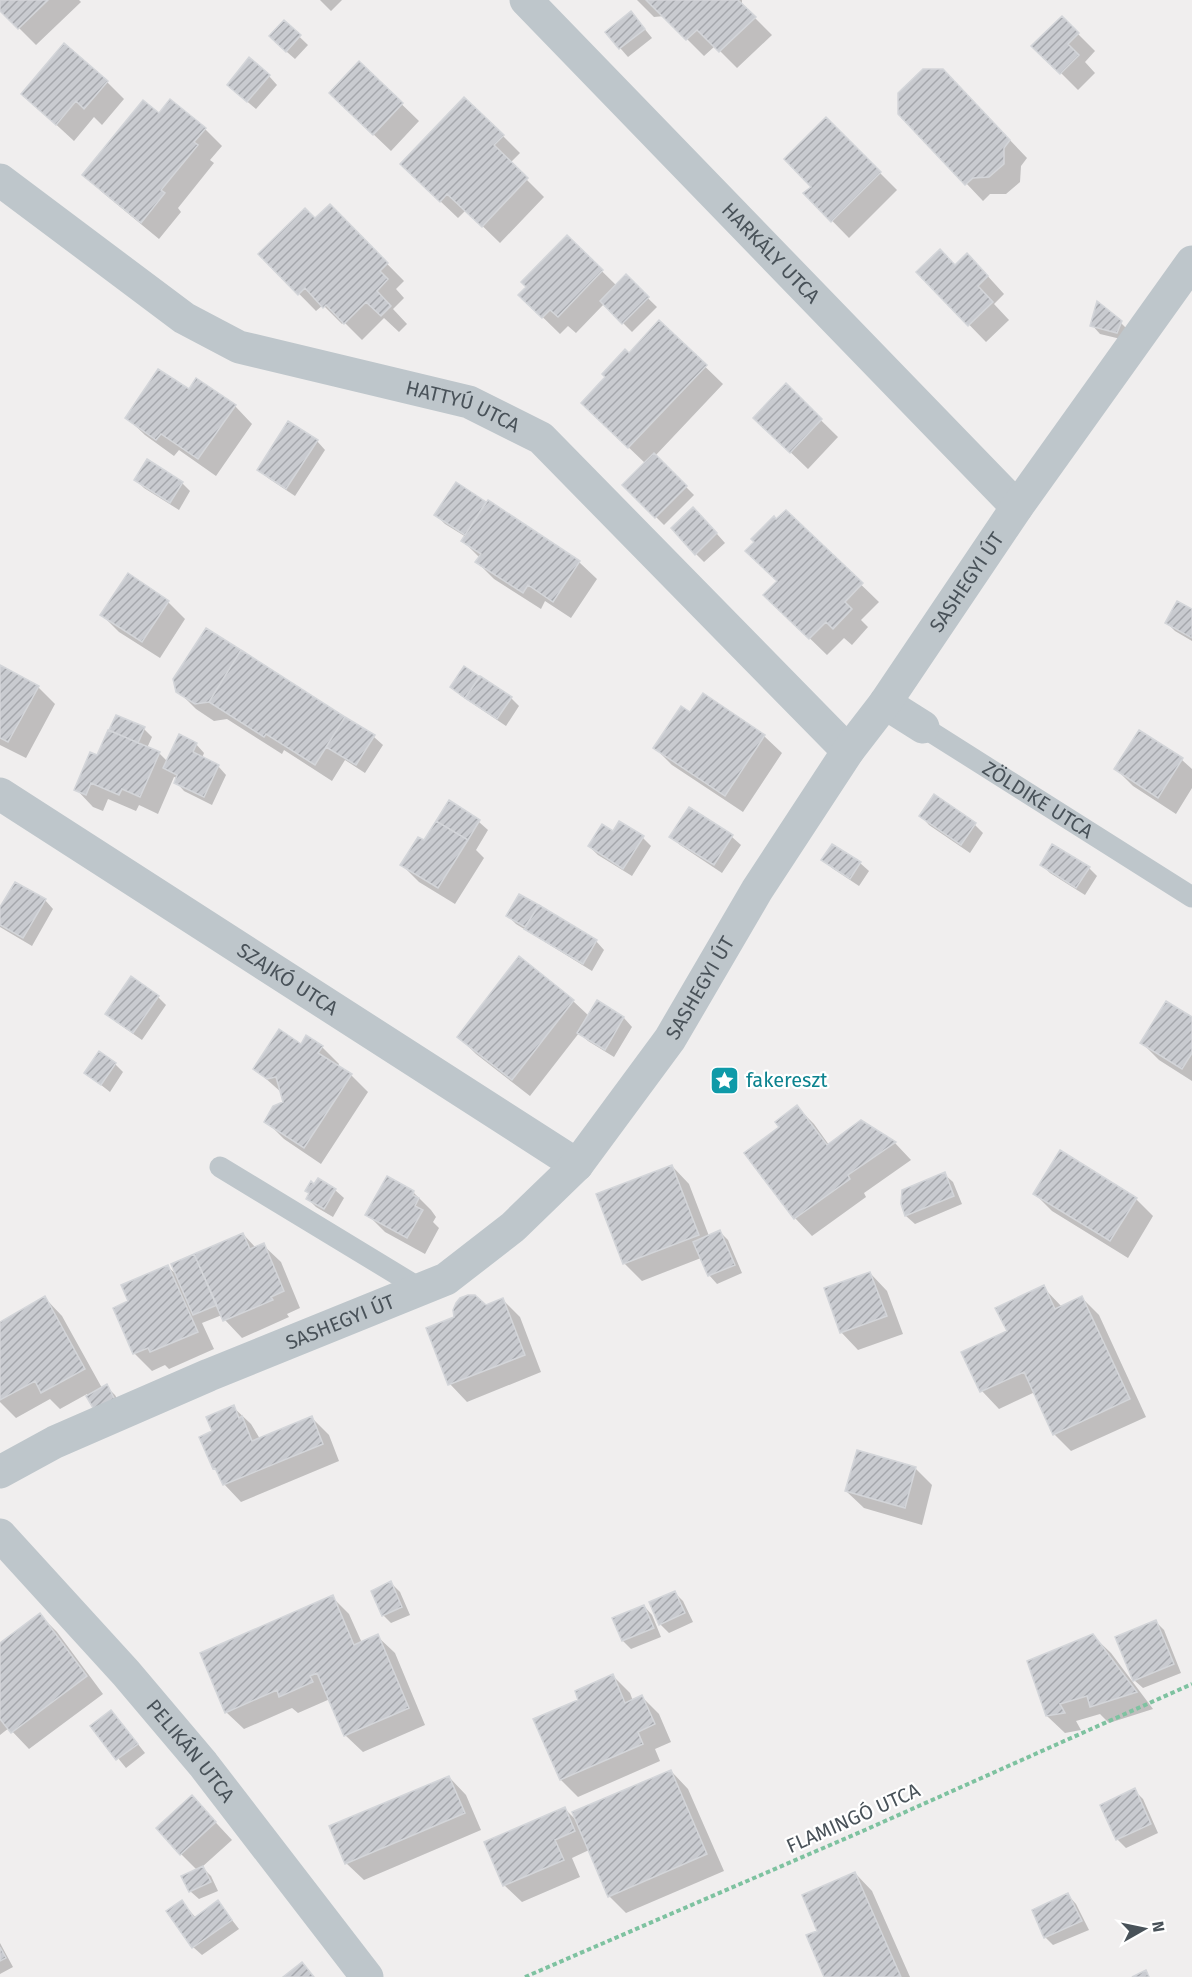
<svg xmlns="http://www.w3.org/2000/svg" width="1192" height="1977" font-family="'Fira Sans',sans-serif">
<defs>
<pattern id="building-hatch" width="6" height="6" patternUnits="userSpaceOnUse" patternTransform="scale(1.5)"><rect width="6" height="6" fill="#c9cbd0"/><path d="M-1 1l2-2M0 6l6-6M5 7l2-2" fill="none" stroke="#a5a7ac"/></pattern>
</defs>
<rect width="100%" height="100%" fill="#f0eeee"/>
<!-- shadow -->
<path fill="#0003" d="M0 0H79L81 2 36 45 0 9Z
M320 0H342L331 11Z
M637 0H742V5L772 35 737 68 715 46 704 56 664 16 654 17Z
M1062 18 1095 51 1085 62 1095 73 1078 90 1051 63Z
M284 22 308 45 295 59 279 45Z
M639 22 652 38 628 57 607 33Z
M359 63 419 121 391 151 348 110Z
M269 76 277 85 256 109 237 93Z
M107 82 124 99 102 125 94 117 74 141 23 94Z
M960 88 1027 158 1021 166 1020 182 1006 194H990L983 201 966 183Z
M171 101 205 129 222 146 210 160 214 163 178 208 181 212 159 239 102 192 84 175 159 115Z
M826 119 897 190 849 238 806 194 813 187Z
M503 136 520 153 510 163 544 197 500 243 466 210 458 218 419 181Z
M330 206 404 281 396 289 404 298 393 309 407 324 399 332 384 318 362 340 344 322 342 324 323 305 316 311 260 254 315 220Z
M567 237 617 286 626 277 657 307 632 332 604 304 576 333 568 326 560 334 520 295Z
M955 266 984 272 1004 294 994 304 1009 320 986 342 918 272Z
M659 322 723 384 655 456 694 495 664 525 624 485 646 464 600 420 607 377Z
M1121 323 1129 331 1125 340 1100 334 1092 325Z
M786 386 838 437 808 469 755 418Z
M189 391 235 406 252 424 216 476 179 450 174 456 145 435 127 418Z
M317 441 325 450 295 496 268 478 259 470Z
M136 480 182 483 190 491 179 510 144 488Z
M457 484 487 505 489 502 579 562 597 579 571 618 545 601 541 609 494 579 477 562 480 558 463 541 466 537 445 524 436 515Z
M786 512 879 602 861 620 868 627 852 645 844 638 827 655 765 595 779 581 777 521Z
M702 517 725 543 704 562 696 554Z
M168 602 185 619 160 658 119 632 102 615Z
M1192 611V641L1175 631 1167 623Z
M206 630 374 737 383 745 365 773 345 760 332 781 284 750 282 754 227 719 214 721 196 709 178 691Z
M0 666 38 687 55 704 26 758 0 745Z
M452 687 511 698 519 706 506 726 460 695Z
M703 695 764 736 782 753 743 812 672 765 655 748 690 715Z
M117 717 144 729 152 737 147 748 159 753 168 762 196 744 204 753 202 758 218 766 226 775 212 805 184 791 176 782 178 778 174 777 158 814 139 805 136 811 108 799 103 811 93 807 76 789 98 756Z
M1139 732 1182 760 1192 769V788L1176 814 1133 786 1116 769Z
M449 803 479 822 488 830 476 850 484 858 455 904 419 882 402 865 424 842Z
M689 809 732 837 741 845 722 873 680 845 671 837Z
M921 816 975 825 983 833 970 853 929 825Z
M620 823 643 838 651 846 632 876 598 855 589 846 614 834Z
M823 860 860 863 869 871 859 886 832 868Z
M1042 865 1089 868 1097 876 1085 895 1050 873Z
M520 896 596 941 604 950 592 971 516 924 508 916Z
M45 900 53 909 32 946 0 927V910Z
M158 997 166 1005 142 1040 116 1022 107 1013Z
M573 1001 589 1016 597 1002 624 1018 632 1027 614 1057 588 1041 579 1033 530 1096 476 1054 459 1037Z
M1192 1019V1081L1159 1060 1142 1043Z
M301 1046 322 1047 339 1064 338 1067 351 1075 368 1092 321 1164 284 1139 266 1121 284 1103 282 1093 255 1069Z
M115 1064 123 1072 110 1092 86 1073Z
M797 1107 814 1124 829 1145 895 1143 911 1160 864 1193 866 1197 812 1236 795 1218 747 1153 782 1128Z
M672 1166 689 1184 709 1236 720 1232 728 1240 742 1273 717 1284 709 1275 701 1258 642 1281 624 1263Z
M944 1174 953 1182 962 1204 915 1224 906 1216 902 1204Z
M335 1190 344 1198 333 1217 316 1207 307 1198 310 1193Z
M414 1193 431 1210 436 1217 433 1222 439 1228 425 1254 385 1232 367 1214Z
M1035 1194 1136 1199 1153 1216 1128 1258 1052 1211Z
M243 1234 256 1248 263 1245 281 1262 300 1308 287 1314 289 1317 242 1338 225 1320 222 1315 202 1323 214 1349 169 1369 165 1365 152 1371 134 1353 130 1302 167 1266 178 1276Z
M870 1273 887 1291 903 1334 858 1350 841 1332Z
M1043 1287 1062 1307 1082 1298 1099 1315 1146 1417 1071 1451 1054 1434 1035 1392 999 1409 982 1391 963 1353 1009 1332Z
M45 1298 62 1316 102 1388 106 1386 115 1395 124 1411 97 1413 87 1394 60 1409 50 1399 16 1418 0 1402V1323Z
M503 1300 520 1317 541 1372 467 1402 450 1384 486 1307Z
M233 1407 251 1424 260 1439 311 1417 329 1435 339 1461 241 1502 224 1484 219 1473 214 1468V1432Z
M915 1468 932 1485 922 1525 864 1508 846 1491Z
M391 1583 400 1592 410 1615 391 1623 383 1615Z
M674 1592 683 1601 693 1622 669 1633 660 1624Z
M332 1597 349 1614 362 1643 377 1636 395 1653 425 1725 363 1752 345 1735 330 1699 298 1713 292 1708 244 1729 226 1712Z
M644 1606 652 1615 661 1637 631 1649 623 1641 614 1619Z
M40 1615 57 1632 103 1694 29 1749 9 1728 0 1735V1645Z
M1156 1622 1164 1630 1181 1673 1143 1688 1134 1680Z
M1093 1636 1111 1653 1153 1709 1109 1723 1100 1714 1076 1721 1081 1730 1065 1733 1047 1716Z
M613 1676 630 1693 633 1701 642 1697 659 1714 671 1742 655 1749 660 1761 578 1797 561 1780 580 1701Z
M119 1720 145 1753 126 1768 92 1726Z
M671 1771 688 1789 724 1871 626 1913 609 1896 589 1850 572 1858 580 1877 522 1902 504 1885 564 1808 577 1821Z
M449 1777 466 1795 481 1830 364 1880 346 1863Z
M1134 1790 1143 1799 1158 1833 1126 1848 1117 1839Z
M192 1797 232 1840 202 1867 211 1876 218 1891 199 1899 190 1891 197 1870 181 1854Z
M855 1873 872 1891 910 1977H825L819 1931Z
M1068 1895 1076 1904 1089 1930 1053 1945 1045 1937Z
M182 1902 196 1918 218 1902 239 1929 202 1955 193 1947Z
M0 1943 13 1967 0 1974Z"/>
<!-- building -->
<path fill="url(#building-hatch)" stroke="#d3d5d9" stroke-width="1.5" d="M0 0H48L18 29 0 11Z
M646 0H738L756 17 719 52 697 30 686 40Z
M631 11 645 29 619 49 605 32Z
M1062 16 1079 33 1068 44 1079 55 1060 74 1031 46Z
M284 20 301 35 286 52 269 36Z
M64 43 108 81 84 109 76 101 56 125 21 94Z
M249 57 270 75 247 102 227 85Z
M359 61 403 103 373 135 329 93Z
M923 69H943L1010 140 1004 148V164L989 177 973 178 965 185 898 114V93Z
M464 97 504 135 494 145 528 178 482 227 447 194 440 202 400 164Z
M170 99 206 128 194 142 198 145 161 190 165 193 141 223 82 175 143 100 159 113Z
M826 117 881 172 831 222 803 193 811 187 784 159Z
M330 204 388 263 380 271 388 279 377 291 391 306 381 316 366 302 344 324 326 305 323 308 305 288 298 295 258 254 305 208 315 218Z
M567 235 603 270 558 317 550 310 542 318 518 295 526 287 521 282Z
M940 249 955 265 967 253 988 276 978 286 993 302 968 326 916 272Z
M626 274 649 297 622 324 600 301Z
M1097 301 1122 321 1117 333 1090 326Z
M659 320 707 365 628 448 581 403 605 377 602 374 625 349 629 353Z
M158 369 189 389 196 378 236 405 198 459 161 434 156 440 125 418Z
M786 383 822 419 790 453 753 418Z
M288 421 318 440 286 489 257 470Z
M654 453 687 486 655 518 622 485Z
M147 459 183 482 170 503 134 480Z
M456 482 486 502 465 535 434 515Z
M488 500 580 561 553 602 528 585 523 593 475 562 481 554 461 541Z
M693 507 717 533 695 555 671 528Z
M786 510 863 583 845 602 852 609 833 629 826 622 809 639 763 595 777 581 745 551 754 542 751 539 774 516 776 519Z
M128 573 169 601 142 642 100 615Z
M1177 601 1192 609V638L1165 623Z
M206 628 241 650 209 702 195 704 176 692 173 679Z
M241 650 345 717 315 765 266 734 264 737 209 702Z
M0 665 39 686 8 742 0 738Z
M464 666 480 677 465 698 450 687Z
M480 676 512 697 497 719 465 698Z
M703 693 765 735 725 796 653 748 681 706 690 712Z
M116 715 145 727 138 743 109 730Z
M345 717 375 735 356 765 326 747Z
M108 730 160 752 140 797 122 789 119 795 91 783 86 795 74 790 90 752 97 755Z
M1139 730 1183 758 1158 798 1114 769Z
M179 734 197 743 193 752 219 765 204 797 174 783 177 775 163 768Z
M934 794 976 823 961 845 919 816Z
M449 800 480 820 468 840 436 821Z
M689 807 733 835 714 865 669 837Z
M436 821 468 840 438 888 400 865 418 837 424 840Z
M619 821 644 836 623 869 588 846 602 824 613 831Z
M832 844 861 862 850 879 821 860Z
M1052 844 1090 867 1076 888 1040 865Z
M15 882 46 899 23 938 0 925V907Z
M519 894 539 905 525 927 506 916Z
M539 905 597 940 583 964 524 929Z
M519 956 574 1000 512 1080 457 1037Z
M131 976 159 996 133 1033 105 1014Z
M597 1000 624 1017 605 1050 577 1033Z
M1166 1001 1192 1017V1053L1182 1069 1140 1043Z
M279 1029 301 1044 306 1035 323 1046 318 1053 352 1074 304 1148 264 1122 273 1106 283 1102 276 1077 267 1079 253 1069Z
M99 1051 116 1063 101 1085 84 1073Z
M797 1105 827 1145 861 1120 896 1142 848 1175 850 1179 794 1219 744 1153 779 1127 775 1122Z
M1060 1150 1137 1198 1110 1241 1033 1194Z
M672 1165 699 1235 623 1264 596 1194Z
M945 1172 954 1196 905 1216 901 1204 902 1190Z
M387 1176 414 1191 413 1195 419 1198 415 1206 423 1210 407 1238 365 1215Z
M318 1178 336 1189 324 1209 306 1199 309 1193 305 1191 311 1181 314 1184Z
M720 1230 735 1265 708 1276 693 1242Z
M243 1233 250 1249 264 1243 284 1291 271 1297 273 1300 223 1321 194 1254Z
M194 1254 217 1305 193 1315 171 1264Z
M168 1265 198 1332 150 1352 148 1348 133 1354 113 1308 128 1301 121 1285Z
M870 1272 887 1316 840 1333 824 1288Z
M1044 1285 1055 1309 1082 1296 1130 1399 1053 1435 1024 1372 980 1392 961 1352 1007 1331 995 1308Z
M468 1295H475L486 1305 503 1298 525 1355 448 1385 426 1328 454 1317 453 1310 456 1303 460 1298Z
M45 1296 85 1369 41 1393 35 1381 0 1400V1322Z
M107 1384 116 1402 96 1413 86 1396Z
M234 1405 239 1418 242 1416 252 1441 312 1416 323 1444 223 1485 215 1468 213 1469 199 1437 212 1431 206 1417Z
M857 1450 916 1467 905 1508 845 1491Z
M391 1581 402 1607 382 1616 371 1591Z
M675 1591 685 1613 659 1625 649 1602Z
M333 1595 354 1645 378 1634 409 1708 344 1736 317 1673 310 1676 313 1682 279 1697 277 1690 225 1713 200 1653Z
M644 1605 654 1628 622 1641 612 1618Z
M40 1613 87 1676 11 1733 0 1719V1643Z
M1156 1620 1174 1664 1133 1681 1115 1637Z
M1093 1634 1137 1692 1090 1707 1087 1696 1060 1704 1065 1713 1046 1716 1027 1661Z
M613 1674 625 1703 642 1695 655 1724 638 1732 643 1744 560 1780 533 1719 578 1700 575 1691Z
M111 1710 138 1744 116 1760 90 1726Z
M671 1770 707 1854 608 1897 572 1812Z
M449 1776 465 1813 345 1864 329 1826Z
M1135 1788 1151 1824 1116 1840 1100 1805Z
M192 1795 216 1822 180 1855 156 1828Z
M565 1807 575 1831 555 1840 564 1860 503 1886 484 1842Z
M203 1866 211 1882 189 1892 181 1876Z
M855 1872 901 1977H824L806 1935 817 1931 802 1895Z
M1068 1893 1082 1921 1044 1938 1032 1910Z
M182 1900 194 1918 218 1900 232 1920 192 1948 166 1911Z
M0 1947 6 1958 0 1961Z
M302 1962 314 1977H283Z
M1146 1970 1149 1977H1132Z"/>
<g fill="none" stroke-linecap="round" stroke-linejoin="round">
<!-- path -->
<path stroke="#7ec2a0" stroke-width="4" stroke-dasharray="4.5 3" stroke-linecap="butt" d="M525 1977 865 1830 1192 1684"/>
<!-- lane -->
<g stroke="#bec6cb" stroke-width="21">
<path id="s1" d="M923 727 1192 897"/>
<path d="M220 1167 421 1289"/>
</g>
<!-- street -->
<g stroke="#bec6cb" stroke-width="33">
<path id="s2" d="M526 0 1017 507"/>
<path id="s3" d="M0 180 184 318 239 347 469 402 541 438 848 751"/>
<path d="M885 703 923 727"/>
<path id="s4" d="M0 794 577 1165"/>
<path id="s5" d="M0 1472 55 1442 209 1375 446 1279 513 1227 577 1165 670 1039 757 890 848 751 885 703 1017 507 1192 262"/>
<path id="s6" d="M0 1535 126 1673 203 1764 367 1977"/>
</g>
</g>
<!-- icons -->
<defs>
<symbol id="sight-square" viewBox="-11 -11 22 22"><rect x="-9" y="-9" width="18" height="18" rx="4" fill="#0f9aa8" stroke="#fff"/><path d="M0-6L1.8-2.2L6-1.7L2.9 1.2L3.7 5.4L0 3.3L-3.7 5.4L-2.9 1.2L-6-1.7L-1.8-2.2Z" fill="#fff"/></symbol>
</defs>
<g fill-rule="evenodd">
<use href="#sight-square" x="708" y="1064" width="33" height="33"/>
</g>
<g text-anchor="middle" stroke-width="4.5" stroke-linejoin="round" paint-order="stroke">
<!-- street labels -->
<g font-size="20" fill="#495259" stroke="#fff">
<text dy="7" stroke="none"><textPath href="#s2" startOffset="352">HARKÁLY UTCA</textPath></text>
<text dy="7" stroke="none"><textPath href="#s3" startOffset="524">HATTYÚ UTCA</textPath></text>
<text dy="7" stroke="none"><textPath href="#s5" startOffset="1362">SASHEGYI ÚT</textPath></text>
<text dy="7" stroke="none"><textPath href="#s1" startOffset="136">ZÖLDIKE UTCA</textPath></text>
<text dy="7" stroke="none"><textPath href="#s4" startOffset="342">SZAJKÓ UTCA</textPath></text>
<text dy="7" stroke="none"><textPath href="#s5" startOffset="876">SASHEGYI ÚT</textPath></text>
<text dy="7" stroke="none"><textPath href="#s5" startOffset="372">SASHEGYI ÚT</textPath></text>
<text dy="7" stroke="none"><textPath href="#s6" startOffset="288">PELIKÁN UTCA</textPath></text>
<text transform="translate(853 1818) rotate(-24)" y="7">FLAMINGÓ UTCA</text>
</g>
<!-- culture labels -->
<g font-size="20" fill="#0d838f" stroke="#fff" text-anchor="start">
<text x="746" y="1087">fakereszt</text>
</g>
</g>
<!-- north arrow -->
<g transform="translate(1144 1929) rotate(81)" stroke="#ffffff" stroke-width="4.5" paint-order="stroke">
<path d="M0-4.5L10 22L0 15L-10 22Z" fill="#495259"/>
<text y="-9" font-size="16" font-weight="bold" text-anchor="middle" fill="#495259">N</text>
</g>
</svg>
